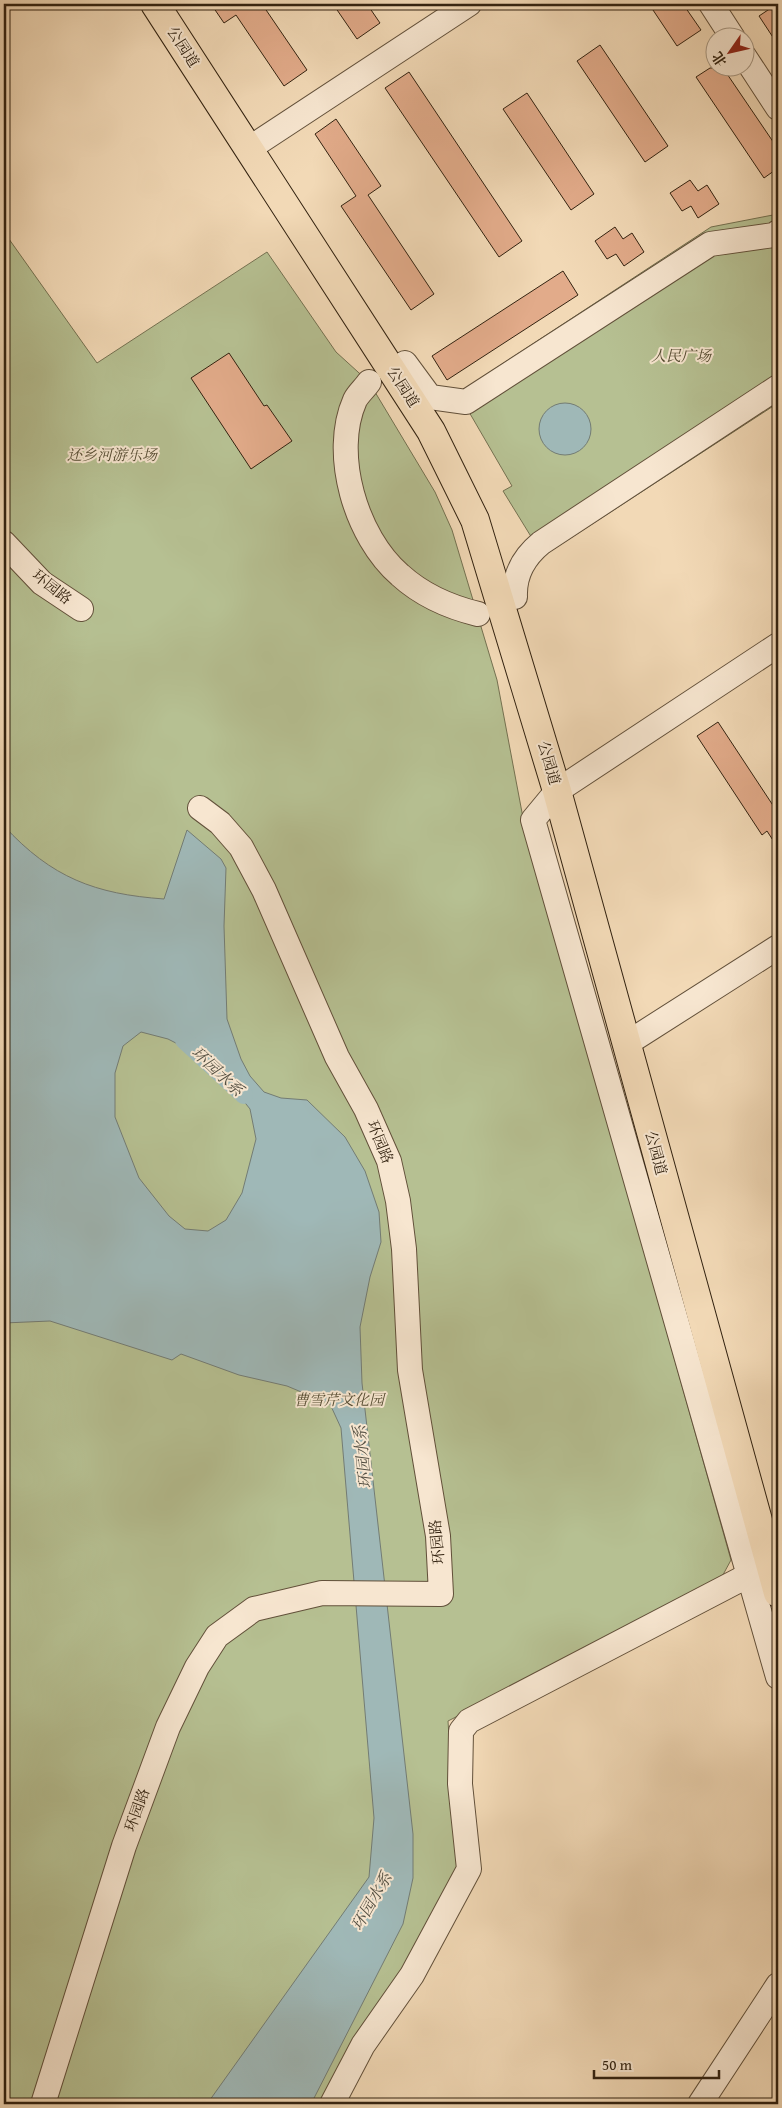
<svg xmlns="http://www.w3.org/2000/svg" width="782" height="2108" font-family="'Gentium Book Plus','Noto Serif SC',serif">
<rect width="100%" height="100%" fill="#f2d9b6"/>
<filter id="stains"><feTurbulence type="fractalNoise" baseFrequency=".004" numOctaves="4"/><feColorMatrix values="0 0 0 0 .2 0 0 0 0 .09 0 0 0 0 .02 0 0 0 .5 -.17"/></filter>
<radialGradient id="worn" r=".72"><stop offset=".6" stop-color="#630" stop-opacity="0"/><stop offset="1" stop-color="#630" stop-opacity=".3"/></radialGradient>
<!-- green -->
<path fill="#b6c092" stroke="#747151" d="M778 214V403L543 556 503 491 512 486 458 393 711 227Z
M4 232 97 363 267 252 336 352 369 382 435 492 452 530 497 680 524 823 731 1560 718 1584 448 1721 457 1866 386 1998 321 2104H4Z"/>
<!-- water -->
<path fill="#9fb8b7" stroke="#737c74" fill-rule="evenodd" d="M539 429a26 26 0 1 1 52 0a26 26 0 1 1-52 0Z
M4 826C52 878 95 894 164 899L187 830 221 859 226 868 224 926 227 1019 241 1059 250 1076 264 1092 281 1098 307 1100 345 1137 365 1171 379 1212 381 1242 370 1277 360 1327 362 1383 413 1834V1878L403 1924 311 2104H207L369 1877 374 1818 341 1428 330 1404 287 1386 239 1375 181 1354 172 1360 50 1321 4 1323ZM141 1032 168 1039 203 1057 226 1079 250 1109 256 1139 242 1193 226 1220 208 1231 185 1229 169 1216 139 1178 115 1117V1073L123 1046Z"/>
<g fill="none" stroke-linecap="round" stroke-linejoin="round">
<!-- canal -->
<path stroke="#9fb8b7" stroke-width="18" d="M184 1040 244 1095"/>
</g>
<!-- building -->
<path fill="#e2ab8a" stroke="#322210" d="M211 4H262L307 70 284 86 236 15 224 23Z
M333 4H367L380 23 357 39Z
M649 4H683L701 30 677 46Z
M777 4H778V45L759 16Z
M600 45 668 146 645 162 577 61Z
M710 68H723L778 149V168L764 178 696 77Z
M409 72 522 241 499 257 385 88Z
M527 93 594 194 571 210 503 109Z
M336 119 381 186 368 195 434 294 411 310 341 206 356 196 315 134Z
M690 180 698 191 707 185 719 204 698 218 691 206 682 211 670 193Z
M615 227 623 239 632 233 644 252 624 266 616 254 607 259 595 241Z
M563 271 578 295 447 380 432 356Z
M229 353 264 406 267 405 292 441 251 469 191 378Z
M718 722 778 813V848L767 831 762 835 697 736Z"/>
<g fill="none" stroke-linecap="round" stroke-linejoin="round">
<defs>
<path id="minor" d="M711 4 733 38
M744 56 778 108
M250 148 469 4
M405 363 430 397 466 402 710 244 774 235 778 232
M369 382C365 388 358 394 355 400 331 454 356 537 400 575 422 595 449 607 478 614
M4 543 42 583 81 609
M515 597C514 575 524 557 541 543L778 387
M778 645 557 791 533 820 778 1677
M626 1044 778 947
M43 2104 124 1846 168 1727 197 1667 217 1636 254 1609 322 1593 441 1594 438 1536 410 1370 404 1249 398 1201 389 1161 366 1109 337 1057 264 890 241 847 220 823 200 808
M332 2104 363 2045 412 1975 469 1869 460 1784 461 1731 469 1721 749 1575
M700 2104 778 1985"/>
<path id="major" d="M155 4 431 431 475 520 557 791 778 1593"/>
</defs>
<!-- minor casing -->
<use href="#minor" stroke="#62503a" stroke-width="26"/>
<!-- major casing -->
<use href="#major" stroke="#322210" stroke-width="30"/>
<!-- minor -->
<use href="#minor" stroke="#f7e6d0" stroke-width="24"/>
<!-- major -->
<use href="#major" stroke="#f2d9b6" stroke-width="28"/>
</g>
<g text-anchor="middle" stroke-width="4" stroke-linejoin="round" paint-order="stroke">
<!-- street labels -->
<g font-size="15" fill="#322210" stroke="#f7e6d0">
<text transform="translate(183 47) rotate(57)" y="5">公园道</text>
<text transform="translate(403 387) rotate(57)" y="5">公园道</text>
<text transform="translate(52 587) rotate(39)" y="5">环园路</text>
<text transform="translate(549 763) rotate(74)" y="5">公园道</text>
<text transform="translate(380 1142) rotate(68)" y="5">环园路</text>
<text transform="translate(656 1153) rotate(75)" y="5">公园道</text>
<text transform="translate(437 1542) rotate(-95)" y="5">环园路</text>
<text transform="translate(137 1810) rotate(-70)" y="5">环园路</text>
</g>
<!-- park labels -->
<g font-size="15" font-style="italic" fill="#534a30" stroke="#f7e6d0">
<text x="681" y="361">人民广场</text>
<text x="112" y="460">还乡河游乐场</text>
<text x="339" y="1405">曹雪芹文化园</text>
</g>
<!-- water labels -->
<g font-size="16" font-style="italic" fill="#534f42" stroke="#f7e6d0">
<text transform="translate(218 1071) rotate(43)" y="6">环园水系</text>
<text transform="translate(362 1457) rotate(-96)" y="6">环园水系</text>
<text transform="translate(371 1901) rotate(-60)" y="6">环园水系</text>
</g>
</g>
<!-- margin -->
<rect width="782" height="2108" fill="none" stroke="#f2d9b6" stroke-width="20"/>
<rect x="5" y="5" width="772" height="2098" fill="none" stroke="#322210" stroke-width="2.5"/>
<rect x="10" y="10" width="762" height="2088" fill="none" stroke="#322210"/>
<!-- north arrow -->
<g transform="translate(730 52) rotate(236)"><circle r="24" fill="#f7e6d0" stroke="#a89883"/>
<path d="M0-4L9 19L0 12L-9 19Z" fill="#8f2418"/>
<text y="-8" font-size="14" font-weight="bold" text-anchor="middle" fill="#322210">北</text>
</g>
<!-- scale -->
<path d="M594 2070v8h125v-8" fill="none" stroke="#322210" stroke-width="2.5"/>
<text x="602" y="2070" font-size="15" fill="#322210" stroke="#f7e6d0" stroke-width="4" paint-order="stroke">50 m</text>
<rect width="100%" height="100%" filter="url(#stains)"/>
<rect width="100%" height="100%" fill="url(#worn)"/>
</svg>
